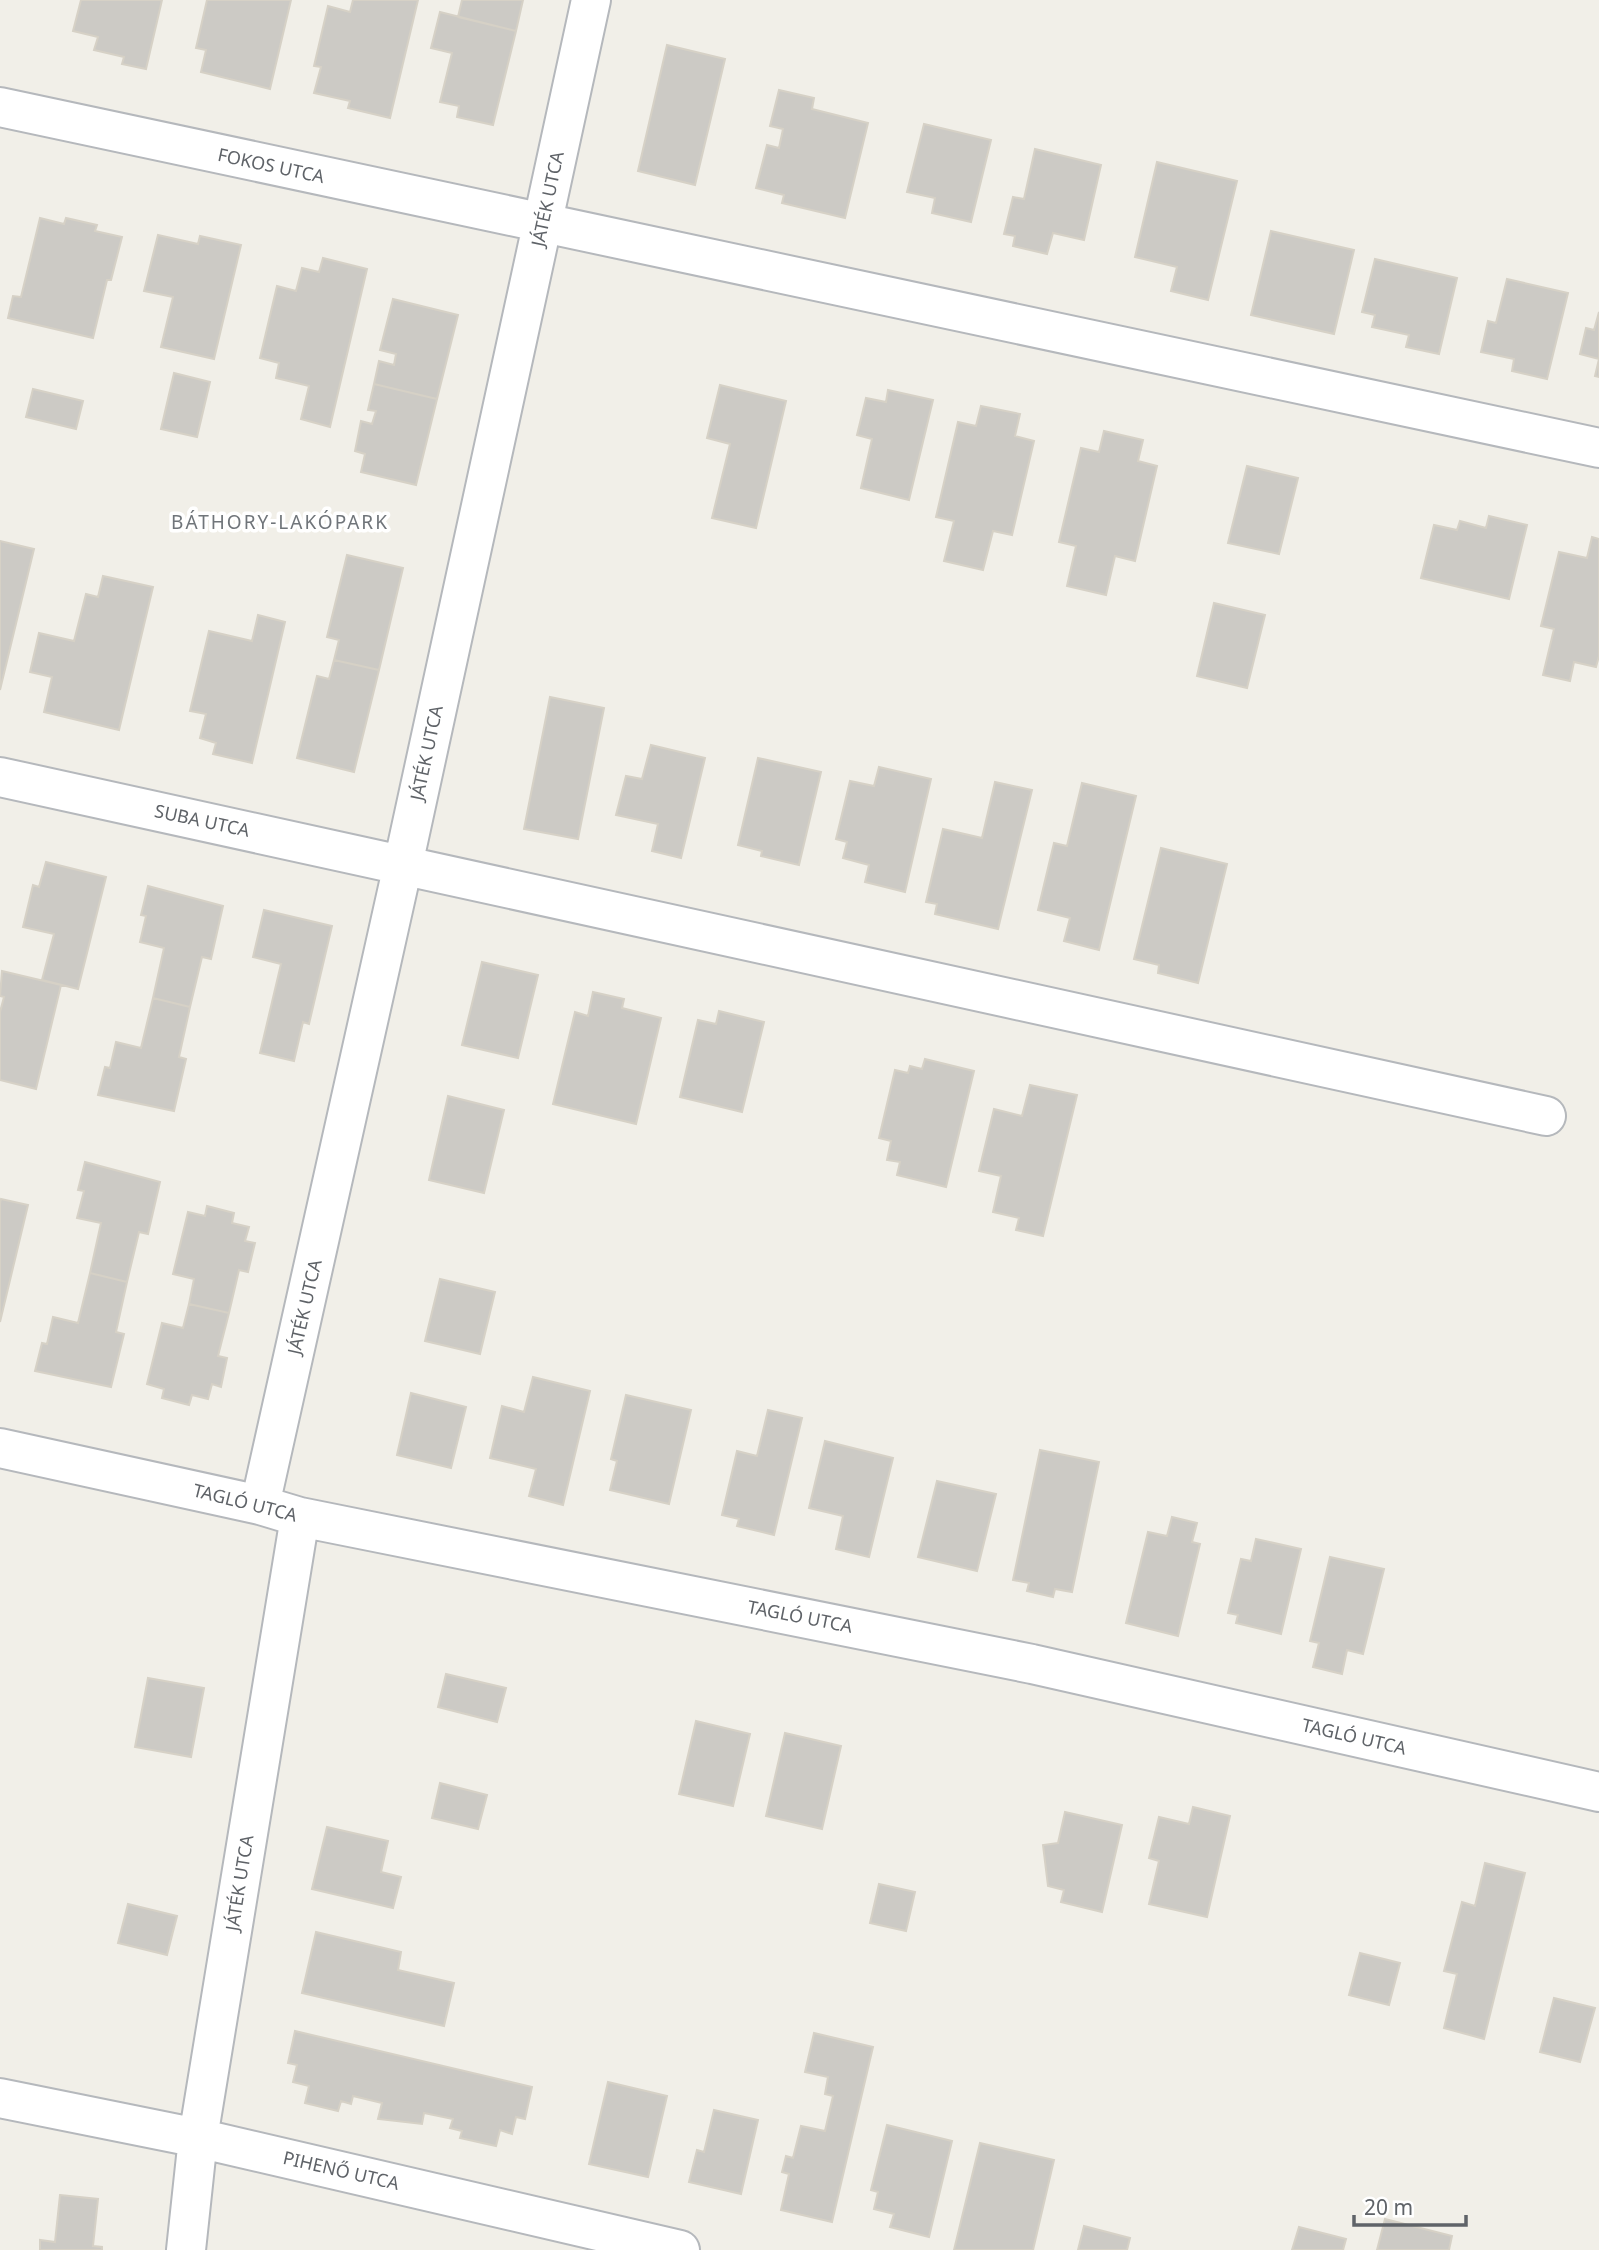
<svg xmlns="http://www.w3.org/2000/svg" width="1599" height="2250" font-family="'Noto Sans',sans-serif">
<rect width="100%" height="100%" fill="#f1efe8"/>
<!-- building -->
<path fill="#cccac5" stroke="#d6d1c6" stroke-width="2" d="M81 0H162L146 69 122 64 124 57 94 50 98 37 73 31Z
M207 0H291L270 89 201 72 206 50 196 48Z
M353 0H418L390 118 348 108 350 101 314 93 321 67 314 66 328 6 350 12Z
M462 0H523L516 31 458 17Z
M440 12 516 31 493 125 457 117 459 106 440 102 452 53 431 48Z
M667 45 725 59 695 185 638 171Z
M779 90 814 98 812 109 868 123 845 218 782 203 784 195 756 188 767 145 779 148 783 129 770 126Z
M924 124 991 140 971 222 932 213 935 198 907 192Z
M1035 149 1101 165 1084 240 1053 233 1047 254 1013 246 1015 236 1004 234 1013 197 1024 199Z
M1157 162 1237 181 1208 300 1171 291 1177 267 1135 257Z
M40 218 64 224 66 218 97 225 95 231 122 237 111 280H107L93 338 8 318 13 296 21 297Z
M1271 231 1354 250 1334 334 1251 315Z
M158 235 198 244 200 236 241 245 214 359 161 347 173 297 144 291Z
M323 258 367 269 330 427 301 419 309 386 276 378 279 363 260 358 277 286 296 291 302 268 319 272Z
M1375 259 1457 278 1439 354 1406 347 1409 335 1372 327 1375 315 1362 312Z
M1507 279 1568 293 1547 379 1512 371 1514 359 1481 352 1488 321 1496 323Z
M393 299 458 315 437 399 374 384 379 361 394 365 396 354 380 350Z
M1599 312V377L1595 376 1599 359 1580 354 1586 328 1594 330Z
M174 373 210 382 197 437 161 429Z
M374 384 437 399 416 485 361 472 365 454 355 451 361 421 372 424 376 411 368 410Z
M720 385 786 401 756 528 712 518 730 444 707 438Z
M33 389 83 401 76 429 26 417Z
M888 390 933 400 909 500 861 488 872 439 857 435 866 398 886 402Z
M981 406 1020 414 1015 436 1034 441 1012 535 993 531 983 570 944 561 954 521 936 517 958 422 976 426Z
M1104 431 1143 440 1138 461 1157 466 1135 561 1115 556 1106 595 1067 586 1076 546 1059 542 1081 448 1099 452Z
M1247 466 1298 478 1279 554 1228 543Z
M1489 516 1527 525 1509 599 1421 578 1434 525 1457 530 1460 521 1486 528Z
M1592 537 1599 539V656L1596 667 1574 662 1570 681 1543 675 1554 629 1541 626 1559 552 1587 558Z
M0 541 34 549 0 690Z
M347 555 403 568 379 670 334 660 339 640 327 637Z
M103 576 153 587 119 730 44 712 52 677 30 672 39 633 74 641 86 594 98 597Z
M1214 603 1265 615 1247 688 1197 676Z
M258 615 285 622 252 763 213 754 216 743 200 738 206 714 190 711 209 631 252 641Z
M334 660 379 670 354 772 297 758 317 676 329 679Z
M550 697 604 708 578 839 524 829Z
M651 745 705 758 681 858 652 851 658 824 616 815 626 776 642 779Z
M758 758 821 772 799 865 761 856 762 851 738 845Z
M879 767 931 779 905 892 865 882 869 865 843 858 847 842 836 839 850 781 874 786Z
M995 782 1032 790 998 929 935 914 937 904 926 902 943 829 982 838Z
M1082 783 1136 796 1099 950 1064 941 1070 918 1038 910 1054 843 1067 846Z
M1161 848 1227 864 1198 983 1158 973 1159 965 1134 959Z
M46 862 106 877 78 989 42 980 54 934 23 927 33 885 39 887Z
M148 886 223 906 211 959 202 957 190 1007 153 998 164 948 140 942 146 916 141 915Z
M264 910 332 926 309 1024 303 1022 294 1061 260 1053 281 964 253 957Z
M482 962 538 975 518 1058 462 1045Z
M2 971 61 985 36 1089 0 1080V1012L4 997 0 996Z
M593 992 624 999 622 1008 661 1018 636 1124 553 1104 575 1012 588 1016Z
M153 998 190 1007 179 1057 186 1059 174 1111 98 1095 105 1067 110 1068 116 1042 141 1048Z
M719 1011 764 1022 742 1112 680 1097 698 1020 716 1024Z
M925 1059 974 1071 946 1187 897 1175 900 1162 887 1160 891 1141 879 1138 895 1070 908 1073 910 1066 922 1069Z
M1030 1085 1077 1095 1043 1236 1016 1230 1019 1218 993 1212 1001 1176 979 1171 994 1109 1022 1116Z
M448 1096 504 1110 484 1193 429 1180Z
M85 1162 160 1182 148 1234 139 1232 127 1282 90 1273 101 1223 77 1218 84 1191 78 1190Z
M1 1199 28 1205 0 1322V1203Z
M207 1206 234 1213 232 1223 249 1227 245 1241 255 1243 248 1272 239 1270 229 1313 189 1304 194 1279 173 1274 188 1212 205 1216Z
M90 1273 127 1282 116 1332 124 1334 111 1387 35 1371 42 1343 47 1344 53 1317 78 1323Z
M440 1279 495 1292 480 1354 425 1341Z
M189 1304 229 1313 218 1356 227 1358 221 1387 212 1384 208 1399 192 1395 189 1405 162 1398 164 1389 147 1384 162 1323 183 1328Z
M533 1377 590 1391 563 1505 529 1496 536 1469 490 1458 502 1406 524 1412Z
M411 1393 466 1407 451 1468 397 1455Z
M626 1395 691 1410 669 1504 610 1490 617 1461 611 1459Z
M768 1410 802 1418 774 1535 737 1526 739 1519 722 1515 737 1451 757 1456Z
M825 1441 893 1458 869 1557 836 1549 843 1516 809 1508Z
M1040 1450 1099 1462 1072 1592 1055 1589 1053 1597 1027 1591 1029 1583 1013 1580Z
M937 1481 996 1494 977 1571 918 1557Z
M1172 1517 1197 1523 1192 1542 1200 1544 1178 1636 1126 1623 1148 1532 1167 1536Z
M1256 1539 1301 1549 1281 1634 1236 1623 1238 1615 1228 1613 1241 1559 1251 1561Z
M1330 1557 1384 1569 1363 1654 1347 1650 1342 1674 1313 1667 1319 1643 1310 1641Z
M446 1674 506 1688 497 1722 438 1707Z
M148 1678 204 1688 191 1757 135 1747Z
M696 1721 750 1734 733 1806 679 1794Z
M785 1733 841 1746 822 1829 766 1816Z
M440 1783 487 1795 478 1829 432 1818Z
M1193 1807 1230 1816 1207 1917 1149 1904 1159 1861 1149 1858 1159 1817 1189 1824Z
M1065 1812 1122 1825 1102 1912 1061 1902 1064 1890 1048 1886 1043 1845 1058 1843Z
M327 1827 388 1841 381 1872 401 1877 393 1908 312 1889Z
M1485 1863 1525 1873 1484 2039 1444 2028 1457 1974 1444 1971 1462 1902 1475 1906Z
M879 1884 915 1892 906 1931 870 1923Z
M128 1904 177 1916 167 1955 118 1943Z
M316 1932 401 1952 398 1970 454 1983 444 2026 302 1993Z
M1360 1953 1400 1963 1389 2005 1349 1995Z
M1554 1998 1595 2008 1580 2062 1540 2052Z
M295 2031 532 2087 525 2119 516 2117 512 2134 500 2130 496 2146 460 2138 462 2131 450 2128 453 2119 424 2113 422 2124 378 2119 382 2103 353 2096 351 2104 341 2101 338 2111 305 2103 309 2086 293 2082 297 2065 288 2063Z
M814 2033 873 2047 832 2222 781 2210 789 2174 782 2172 786 2156 793 2158 801 2126 825 2131 833 2096 825 2094 828 2077 805 2072Z
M608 2082 667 2096 648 2177 589 2164Z
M714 2110 758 2120 741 2194 689 2182 697 2150 704 2152Z
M887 2125 952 2141 929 2237 890 2227 894 2214 874 2209 878 2192 871 2190Z
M980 2143 1054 2160 1033 2250H954Z
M60 2195 98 2199 93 2246 102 2247V2250H40V2240L55 2242Z
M1385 2219 1452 2236 1449 2250H1377Z
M1084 2226 1130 2238 1127 2250H1078Z
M1299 2227 1346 2239 1343 2250H1292Z"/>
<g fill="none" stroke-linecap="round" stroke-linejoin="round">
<defs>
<path id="minor" d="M0 107 1599 448
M0 777 1546 1116
M0 1448 260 1505 300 1517 1032 1664 1599 1792
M260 1505 403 865 591 0
M0 2098 198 2138 680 2250
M186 2250 198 2138 300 1517"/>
</defs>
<!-- minor casing -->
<use href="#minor" stroke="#b5b8bc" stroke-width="42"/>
<!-- minor -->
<use href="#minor" stroke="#fff" stroke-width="38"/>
</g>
<g text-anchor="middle" stroke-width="7" stroke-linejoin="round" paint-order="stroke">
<!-- street labels -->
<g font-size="18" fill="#5f6368" stroke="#fff">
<text transform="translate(271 166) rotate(12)" y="6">FOKOS UTCA</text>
<text transform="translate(548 199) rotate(-78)" y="6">JÁTÉK UTCA</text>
<text transform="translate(427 753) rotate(-78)" y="6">JÁTÉK UTCA</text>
<text transform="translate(202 821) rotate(12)" y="6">SUBA UTCA</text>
<text transform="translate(305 1307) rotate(-77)" y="6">JÁTÉK UTCA</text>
<text transform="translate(245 1503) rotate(14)" y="6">TAGLÓ UTCA</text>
<text transform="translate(800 1617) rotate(11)" y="6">TAGLÓ UTCA</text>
<text transform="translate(1354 1737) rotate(13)" y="6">TAGLÓ UTCA</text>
<text transform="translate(240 1883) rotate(-81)" y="6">JÁTÉK UTCA</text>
<text transform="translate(341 2171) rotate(13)" y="6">PIHENŐ UTCA</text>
</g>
<!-- neighbourhood labels -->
<g font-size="19" letter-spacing="2" fill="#70757a" stroke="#fff">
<text x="280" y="529">BÁTHORY-LAKÓPARK</text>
</g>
</g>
<!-- scale -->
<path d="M1354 2215v10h112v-10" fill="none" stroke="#5f6368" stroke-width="3.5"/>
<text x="1364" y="2215" font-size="21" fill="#5f6368" stroke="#ffffff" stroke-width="5" paint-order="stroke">20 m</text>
</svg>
